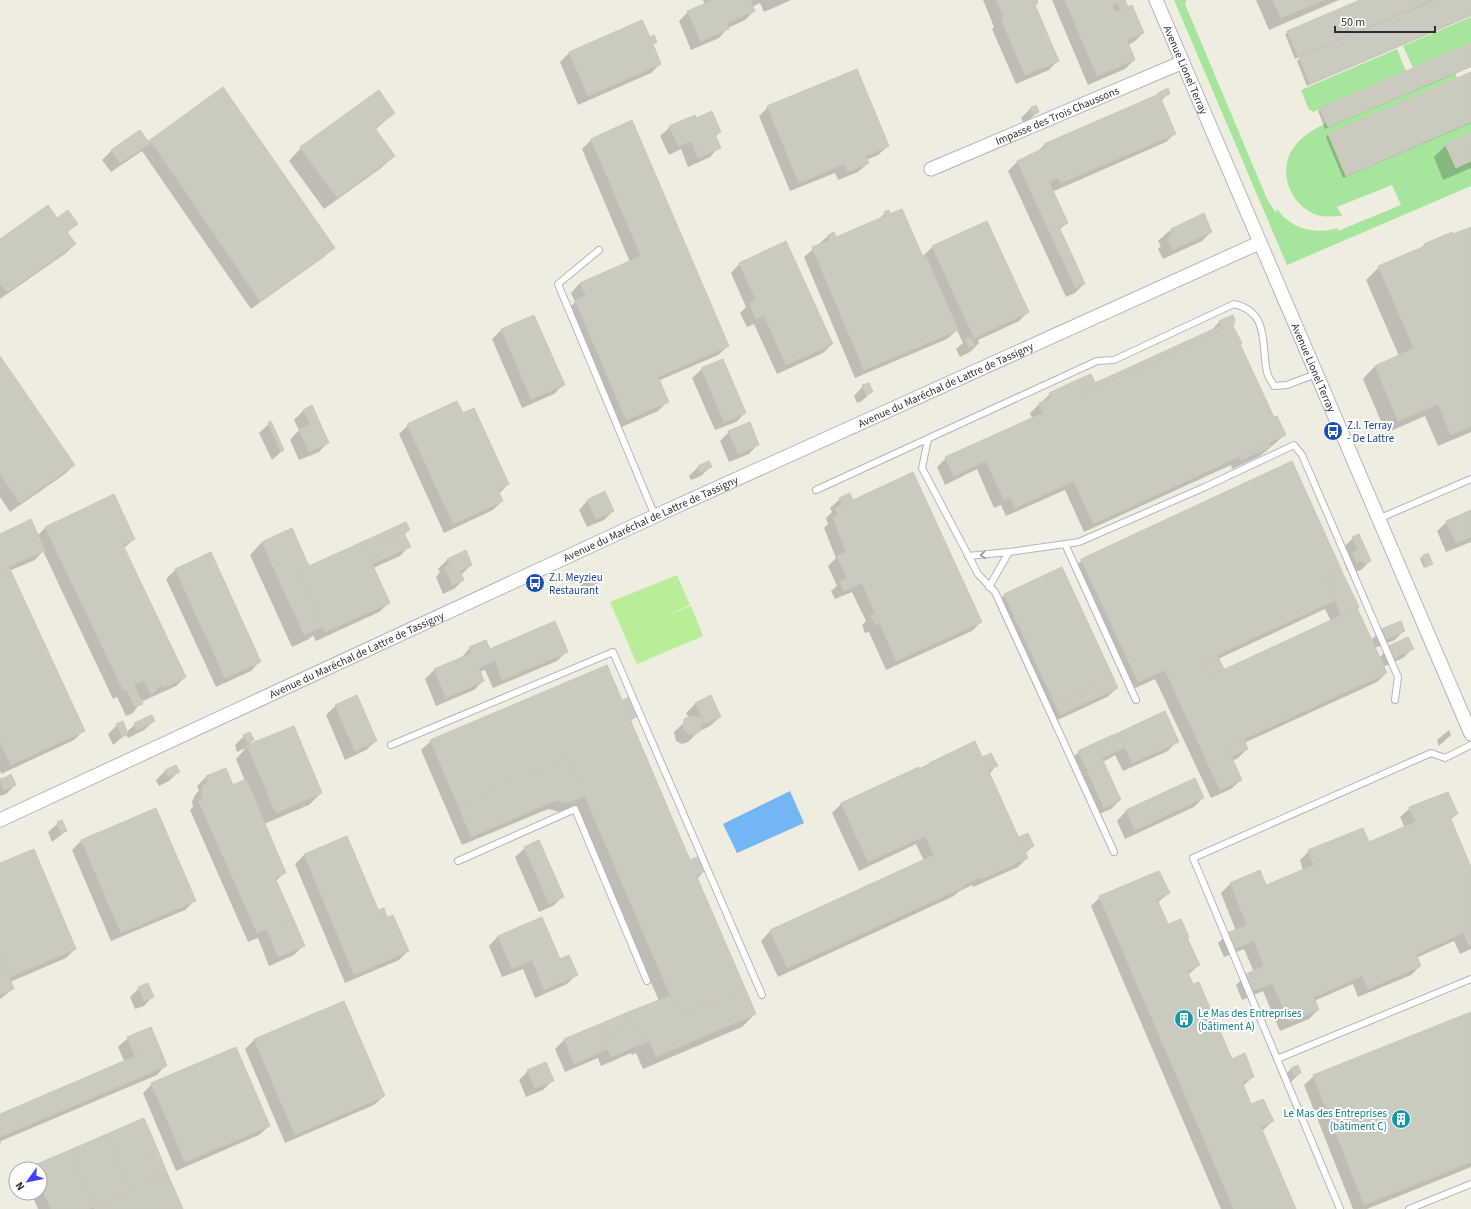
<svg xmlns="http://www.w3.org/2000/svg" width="1471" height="1209" font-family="'Source Sans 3',sans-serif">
<rect width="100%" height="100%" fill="#efece0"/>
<!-- green -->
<path fill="#a6e69c" d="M1174 0H1186L1185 4 1267 199 1276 213 1277 209C1291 229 1315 235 1338 228V231L1401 205 1392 185 1337 207 1342 216C1335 216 1327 217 1321 216 1291 209 1276 171 1294 147 1303 135 1314 129 1327 123L1329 127 1455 73 1457 78 1328 134 1346 176 1471 122V133L1446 144 1456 168 1471 161V186L1287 265Z
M1471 17V43L1413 68 1403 46Z
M1397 49 1406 71 1313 112 1311 110H1309L1301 90Z"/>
<!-- pitch -->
<path fill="#b8ee98" d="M677 575 690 605 662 617 691 606 703 636 637 664 610 602Z"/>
<!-- water -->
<path fill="#72b6f3" d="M790 791 804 823 737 853 723 824Z"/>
<!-- shadow -->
<path fill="#0003" fill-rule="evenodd" d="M703 0H791L764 12 760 3 752 7 754 11 745 20 728 28 719 38 691 50 679 21 688 12 705 5Z
M983 0H1036L1037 3 1034 6 1058 60 1049 70 1016 84 992 29 994 27Z
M1052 0H1126L1124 2 1143 33 1134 42 1128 45 1134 60 1125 69 1088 85Z
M1256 0H1339L1269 30Z
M1362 0H1471V16L1307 86 1297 61 1302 56 1295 59 1285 34Z
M642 21 649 38 656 42 652 45 660 64 651 73 578 105 560 62 569 53Z
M1471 44V67L1325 129 1318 111 1320 109Z
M1471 73V123L1343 178 1326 137 1328 134Z
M223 89 333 248 324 257 251 309 142 151 111 172 102 160 112 150 148 143Z
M1159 93H1169L1161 101 1175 133 1166 142 1052 192 1067 223 1059 230 1084 284 1075 293 1066 297 1008 171 1018 161 1036 153 1045 144 1155 97Z
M768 107 888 146 878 155 866 160 868 163 858 172 838 180 835 173 790 191 759 116Z
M1030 109 1038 112 1024 124 1021 118Z
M394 113 375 130 394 156 381 168 324 209 289 161 301 148Z
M696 119 720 132 715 137 719 147 710 157 688 167 681 149 669 155 660 136 670 127Z
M1471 134V168L1443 180 1434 157 1446 145Z
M591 140 728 346 718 355 658 381 667 402 658 411 617 429 567 311 575 302 571 293 580 283 630 262 582 149Z
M885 213 890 215 922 257 932 247 987 222 1028 312 1019 321 978 340 979 343 970 352 960 357 956 349 963 343 957 330 947 339 855 378 804 257 828 236 836 238 877 221Z
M1203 215 1211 232 1202 241 1163 259 1158 249 1161 246 1158 241 1168 232Z
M56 219 76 224 66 234 75 244 66 253 0 299V240Z
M1471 228V432L1438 446 1425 416 1386 433 1363 379 1375 366 1399 356 1366 280 1379 267 1419 250 1424 245 1452 233 1453 235Z
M740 263 832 344 823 353 777 374 754 324 747 327 740 313 746 307 731 273Z
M1233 316 1232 326 1239 345 1273 419 1285 435 1260 456 1232 469 1231 465 1084 532 1065 490 1006 516 1001 505 994 508 977 469 945 485 937 467 946 458 1032 418 1030 413 1050 394 1095 384 1210 332 1219 322Z
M501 330 563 385 554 394 522 408 492 339Z
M0 358 74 465 65 474 10 512 0 497Z
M702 369 745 413 736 422 715 430 692 378Z
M863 386 871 392 862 401 857 403 854 396Z
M304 410 328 442 319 452 299 460 290 440 299 430 294 420Z
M462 414 508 484 499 494 502 501 493 510 444 533 399 434 408 425Z
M270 423 283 450 272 460 259 433Z
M729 432 758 444 749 454 729 462 720 441Z
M1291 462 1371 640 1382 630H1404L1395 640 1375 648 1379 658 1390 647 1412 649 1403 658 1383 667 1386 673 1377 682 1244 743 1247 749 1238 758 1232 761 1241 780 1231 789 1211 798 1155 679 1129 691 1073 569 1082 560ZM1325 609 1331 621 1223 671 1218 659Z
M698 467H710L701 476 691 480 689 476Z
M840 499 852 501 981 622 972 631 886 670 869 632 865 633 862 625 866 621 852 592 835 599 831 591 837 586 828 566 836 558 824 528 828 524 826 518 832 512 830 508Z
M588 500 613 511 604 520 587 527 579 510Z
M1471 511V542L1446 552 1437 531 1447 522Z
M406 523 409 530 404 535 409 546 400 556 373 568 389 603 379 612 316 641 313 635 309 639 292 647 250 555 262 542 291 529 308 568Z
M46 527 134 539 123 549 185 677 176 686 141 702 133 713 126 716 117 697 113 699 43 551 35 560 9 571 83 731 74 740 1 774 0 770V535L37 536Z
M1353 538 1370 561 1361 570 1355 572 1353 569 1347 571 1344 562 1348 557 1344 547Z
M1422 557 1431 564 1424 568 1420 559Z
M448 559 471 565 461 575 463 580 454 589 443 594 436 577 440 572 438 569Z
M175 570 260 661 251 671 216 687 166 579Z
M589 578 597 583 587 593 583 595 579 587Z
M1005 594 1117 688 1107 697 1051 723 996 604Z
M470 648 489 650 566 652 557 661 493 688 485 670 479 672 483 681 474 690 436 706 425 679 434 670 461 658Z
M356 696 376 741 366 750 345 760 326 715 335 706Z
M621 702 637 715 630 722 690 861 705 870 697 879 755 1014 742 1027 643 1069 636 1053 632 1055 631 1053 601 1066 598 1058 565 1072 555 1049 565 1039 659 1001 576 805 560 812 548 809 462 845 421 750 431 741Z
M696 703 720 717 710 726 698 732 688 742 682 744 676 741 674 732 689 718 686 713Z
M154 721 144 730 128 738 126 734 113 745 108 734 117 725 127 732 135 724Z
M294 727 321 793 309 805 264 824 284 873 276 881 304 945 294 955 269 966 258 938 248 942 190 810 193 807 192 802 195 795 199 791 197 786 206 777 232 786 245 781 236 759 246 748 237 752 235 745 244 736 253 740 246 747Z
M1449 730 1451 735 1439 746 1437 740Z
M1119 734 1177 741 1168 751 1123 771 1115 755 1103 762 1120 800 1111 809 1094 816 1069 761 1079 752Z
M975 743 982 759 996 766 989 774 1018 839 1028 834 1033 846 1025 854 1027 858 1018 867 973 887 972 885 958 892 954 896 778 977 761 941 770 931 924 861 916 844 859 871 832 813 841 804Z
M165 771 178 772 169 781 159 786 156 780Z
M11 776 15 785 6 794 0 796V780Z
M1195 780 1203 798 1194 807 1125 839 1117 821 1126 811Z
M1410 808 1457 814 1450 820 1471 869V949L1460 954 1454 941 1416 958 1420 966 1411 975 1358 997 1353 984 1314 1001 1318 1010 1309 1019 1280 1031 1263 991 1242 1000 1236 985 1245 976 1254 972 1244 949 1224 957 1218 943 1227 934 1236 931 1221 893 1230 884 1260 872 1266 886 1303 870 1300 860 1309 851 1369 843 1405 828 1400 817Z
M61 821 66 831 52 842 48 832Z
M346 837 378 912 383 909 408 951 399 960 345 983 295 864 304 855Z
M81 841 195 900 185 910 111 941 72 850Z
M525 848 562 897 553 906 539 912 515 857Z
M0 864 75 949 66 958 10 982 13 989 0 999Z
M1159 871 1169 893 1157 903 1167 925 1180 920 1199 965 1188 975 1232 1060 1244 1055 1254 1076 1243 1086 1251 1105 1264 1100 1273 1121 1262 1131 1295 1209H1221L1091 906 1100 897Z
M498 936 560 960 576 975 567 984 535 998 523 969 502 977 489 946Z
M139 988 153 996 144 1006 135 1009 130 997Z
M343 1002 384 1096 374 1105 285 1143 245 1049 254 1040Z
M1471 1013V1167L1367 1209H1353L1304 1085 1314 1076Z
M150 1028 166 1065 157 1075 1 1141 0 1146V1115L124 1061 118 1047 128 1038Z
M1291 1069 1300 1073 1291 1082 1285 1085 1282 1078Z
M528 1071 552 1081 543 1090 526 1097 519 1080Z
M152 1084 269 1126 259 1135 176 1171 143 1093Z
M144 1120 182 1209H38L31 1193H40V1169H31L33 1167Z"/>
<!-- building -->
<path fill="#cbcabe" stroke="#cbc8b9" d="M714 0H750L755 11 727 23 729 29 701 41 687 11Z
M996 0H1037L1038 3 1035 5 1059 61 1025 75 1001 19 1004 18Z
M1065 0H1125L1112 5 1115 12 1132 5 1144 33 1127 40 1135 60 1097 76Z
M1125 0 1128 7 1121 10 1118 3Z
M1273 0H1324L1281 18Z
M1360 0H1431L1298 57 1287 31Z
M1435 0H1471V15L1310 84 1299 58Z
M642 20 650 37 654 35 657 42 653 44 661 64 588 96 569 52Z
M1471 43V66L1328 127 1320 108Z
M857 69 889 146 866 156 869 163 847 172 844 164 799 183 767 106Z
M1471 72V122L1346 176 1328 134Z
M223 87 335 248 260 301 150 140Z
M1168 88 1170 94 1161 97 1158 93Z
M379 90 395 113 375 128 395 156 337 198 300 147Z
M1159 94 1176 134 1061 183 1058 178 1049 182 1068 223 1049 231 1017 161 1046 147 1044 144Z
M1036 105 1039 112 1033 115 1030 108Z
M712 111 721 132 715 134 721 148 703 156 698 144 693 146 691 141 678 146 669 126 695 115 696 118Z
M632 120 729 346 658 377 669 402 626 420 575 300 586 296 580 283 641 256 591 139Z
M140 130 148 141 150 140 151 143 120 163 111 150Z
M1471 133V161L1456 168 1445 144Z
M698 144 703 156 698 158 693 147Z
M48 205 57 218 68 210 78 224 67 232 76 244 7 292 0 283V239Z
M902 209 923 257 926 256 958 330 864 370 812 247 830 240 828 235 834 232 836 237 885 216 884 212 889 210 890 214Z
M1204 213 1212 232 1172 250 1167 238 1170 237 1171 229Z
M987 221 1029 312 974 338 932 246Z
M1059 227 1074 259 1064 263 1049 231Z
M1471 227V426L1451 435 1438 404 1398 421 1375 366 1414 348 1378 266 1425 246 1424 244 1452 232 1453 234Z
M786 241 833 344 786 365 764 315 756 319 749 303 756 300 739 263Z
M1074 259 1085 284 1075 288 1064 263Z
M534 315 565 385 531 399 501 329Z
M1233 315 1235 320 1233 326 1242 343 1240 344 1274 417 1277 416 1286 435 1093 524 1074 481 1015 508 1010 497 1004 500 986 461 954 476 945 457 1043 413 1039 403 1051 398 1049 393 1077 380 1083 394 1223 330 1219 321Z
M1220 326 1222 330 1097 387 1095 383Z
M970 337 975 346 969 348 965 339Z
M0 356 75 465 20 503 0 474Z
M723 359 746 413 724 422 701 368Z
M1091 374 1097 387 1090 391 1084 377Z
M1084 377 1090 391 1083 394 1077 380Z
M869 383 873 392 866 395 862 385Z
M457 401 463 413 474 408 509 484 498 490 503 501 453 524 407 424Z
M312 405 329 443 309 452 299 430 310 424 303 410Z
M271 421 284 450 281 452 268 423Z
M750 422 759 445 738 454 728 431Z
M1269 443 1270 447 1241 460 1240 457Z
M709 461 712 467 700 472 698 466Z
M1292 461 1342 571 1326 579 1336 600 1203 661 1210 676 1357 608 1387 673 1227 747 1242 780 1220 790 1165 670 1138 682 1081 559Z
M913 472 982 622 896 661 862 583 844 591 840 581 847 578 837 556 846 552 833 518 838 515 835 508 842 505 839 498 850 493 853 500Z
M605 491 614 511 596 519 587 500Z
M114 494 135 539 123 545 186 677 164 688 162 685 156 688 157 690 151 694 144 680 134 685 143 704 135 707 126 689 123 690 45 527Z
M1471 510V537L1456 543 1446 521Z
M31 519 45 551 0 570V534Z
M406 522 410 530 366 550 362 542Z
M292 528 309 566 298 571 323 627 304 635 262 542Z
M404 533 411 547 372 564 366 550Z
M1359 534 1371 561 1364 564 1362 560 1357 563 1352 552 1358 550 1352 537Z
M362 542 390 603 325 632 298 571Z
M466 550 472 565 460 571 464 580 458 583 447 559Z
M211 552 261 662 225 678 175 569Z
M1428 553 1433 564 1426 567 1422 556Z
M450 564 458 583 453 585 444 567Z
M9 567 85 731 11 765 0 742V570Z
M1062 567 1113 677 1055 704 1004 594Z
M1342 572 1359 607 1341 615 1326 579Z
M594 575 598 584 592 586 588 577Z
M875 613 880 622 875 625 870 615Z
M555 621 568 652 502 680 495 661 479 668 484 681 446 698 434 669 472 653 469 647 486 640 490 649Z
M1401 621 1405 631 1386 639 1381 629Z
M1408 637 1414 649 1394 658 1389 646Z
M1217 655 1224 669 1210 676 1203 661Z
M607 665 622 700 630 697 638 716 630 719 690 860 700 856 707 870 696 875 745 988 679 1016 568 757 458 805 430 740Z
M1113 677 1118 688 1060 715 1055 704Z
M357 695 377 741 355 751 335 705Z
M711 695 721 717 704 724V722L702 723 700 731 696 734H688L683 729 684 719 690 716 702 718 695 703Z
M1165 711 1179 742 1132 763 1118 733Z
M152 715 155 721 137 730 134 723Z
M123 721 128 734 122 737 116 724Z
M294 726 322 793 276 813 247 745Z
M250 732 254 740 247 743 243 735Z
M1117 733 1124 748 1102 758 1095 743Z
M1244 739 1248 749 1231 757 1227 747Z
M975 741 1028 858 982 879V877L963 885 964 887 787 968 770 930 934 855 925 836 868 862 841 803 919 767 921 769 930 765 929 763Z
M1095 743 1121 800 1104 808 1078 751Z
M991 753 998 766 988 770 982 757Z
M568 757 585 796 569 803 557 800 471 837 458 805Z
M176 765 180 772 168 777 165 770Z
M226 768 233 785 246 779 286 873 275 878 293 918 257 933 198 800 202 798V787L208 782 206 776Z
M11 774 16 785 10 788 6 777Z
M5 777 10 788 4 790 0 779Z
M1195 778 1204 798 1135 830 1126 810Z
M1448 792 1458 814 1450 817 1471 867V945L1469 946 1464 933 1416 954 1421 966 1368 989 1362 976 1314 997 1319 1010 1289 1022 1272 983 1251 992 1244 975 1264 966 1254 941 1234 949 1227 933 1247 925 1230 883 1260 870 1266 885 1314 865 1308 850 1363 828 1369 842 1415 822 1409 807Z
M156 808 196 901 121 933 81 840Z
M62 820 67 831 61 833 57 822Z
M1028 833 1034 846 1025 851 1019 837Z
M347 836 382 919 393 915 409 951 354 975 304 854Z
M539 840 564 897 549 904 524 847Z
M34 849 76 949 10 977 0 954V863Z
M1159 871 1170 893 1157 899 1168 924 1181 919 1189 937 1187 938 1200 965 1187 971 1193 984 1199 982 1232 1059 1245 1053 1254 1077 1242 1082 1251 1104 1263 1099 1274 1121 1261 1127 1296 1209H1234L1099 896Z
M384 908 387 917 382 919 378 910Z
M542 917 560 959 569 955 578 975 544 990 532 960 512 969 498 936Z
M293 918 305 946 278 957 267 929Z
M0 954 14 989 0 995Z
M148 983 154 997 144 1001 138 987Z
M745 988 756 1014 656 1057 649 1041 644 1043 636 1024 633 1025 628 1012 670 996 679 1016Z
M344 1001 385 1096 295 1135 254 1039Z
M628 1012 633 1025 605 1037 600 1024Z
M1471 1012V1162L1364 1205 1313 1075Z
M600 1024 608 1049 574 1064 564 1039Z
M636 1024 644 1043 611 1057 602 1037Z
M151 1027 159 1046 135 1056 127 1037Z
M159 1046 167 1066 0 1137V1114Z
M236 1047 270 1126 185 1162 151 1083Z
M546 1062 554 1081 535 1088 527 1070Z
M1298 1065 1301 1073 1294 1076 1291 1068Z
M144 1118 157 1148 149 1151 161 1178 131 1191 107 1134Z
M107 1134 131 1191 94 1206 70 1150Z
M157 1148 168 1175 161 1178 149 1151Z
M70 1150 94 1206 88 1209H51L40 1184V1169H33L32 1166Z
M168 1175 183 1209H95L94 1206Z"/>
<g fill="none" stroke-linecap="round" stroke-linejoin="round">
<defs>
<path id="service" d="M599 250 558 284 655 516
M928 439 922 468 978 574 995 592 1114 852
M816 490 1097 361 1114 360 1234 304C1270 312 1261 345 1267 372 1268 377 1272 382 1274 386L1287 385 1316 374
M1378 519 1471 479
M1065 544 1136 700
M1009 552 1079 542 1205 487 1294 445 1302 455 1398 677 1395 700
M968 556 1009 552 989 587
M391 745 613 652 762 995
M458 861 575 809 647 981
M1277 1059 1471 979
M1340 1209 1193 858 1431 753 1445 758 1471 745
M1409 1209 1471 1184"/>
<g id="minor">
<path id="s1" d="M1156 0 1471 734"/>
<path id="s2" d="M931 169 1183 62"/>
<path id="s3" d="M0 820 655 516 1259 243"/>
</g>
</defs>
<!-- service casing -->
<use href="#service" stroke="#b4b4c1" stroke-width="8"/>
<!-- minor casing -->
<use href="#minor" stroke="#b4b4c1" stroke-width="15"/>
<!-- service -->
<use href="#service" stroke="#fff" stroke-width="6"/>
<!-- minor -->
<use href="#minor" stroke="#fff" stroke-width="13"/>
</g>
<!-- one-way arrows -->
<defs><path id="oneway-chevron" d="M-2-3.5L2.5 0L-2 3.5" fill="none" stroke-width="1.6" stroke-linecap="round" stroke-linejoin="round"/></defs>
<use stroke="#969696" href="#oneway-chevron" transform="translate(983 555) rotate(174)"/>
<!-- icons -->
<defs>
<symbol id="bus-disc" viewBox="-11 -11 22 22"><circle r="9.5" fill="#1a4fb4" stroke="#fff"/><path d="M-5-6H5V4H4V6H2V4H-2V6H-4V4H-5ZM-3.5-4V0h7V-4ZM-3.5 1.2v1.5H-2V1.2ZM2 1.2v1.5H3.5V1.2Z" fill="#fff"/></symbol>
<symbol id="building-disc" viewBox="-11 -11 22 22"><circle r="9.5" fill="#0f9aa8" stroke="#fff"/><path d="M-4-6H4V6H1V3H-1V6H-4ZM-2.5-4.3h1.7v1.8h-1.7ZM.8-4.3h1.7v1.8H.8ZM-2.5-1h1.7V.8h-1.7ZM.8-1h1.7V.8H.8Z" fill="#fff"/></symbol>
</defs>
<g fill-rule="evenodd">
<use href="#bus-disc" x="1322" y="420" width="22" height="22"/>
<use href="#bus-disc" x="524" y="572" width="22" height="22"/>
<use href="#building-disc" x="1173" y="1008" width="22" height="22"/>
<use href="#building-disc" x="1390" y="1108" width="22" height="22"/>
</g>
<g text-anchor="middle" stroke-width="4" stroke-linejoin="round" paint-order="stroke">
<!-- street labels -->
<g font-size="11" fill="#2e2e2e" stroke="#fff">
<text dy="4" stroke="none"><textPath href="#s1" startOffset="76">Avenue Lionel Terray</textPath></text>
<text dy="4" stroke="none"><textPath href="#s2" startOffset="137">Impasse des Trois Chaussons</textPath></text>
<text dy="4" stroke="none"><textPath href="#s1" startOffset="400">Avenue Lionel Terray</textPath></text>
<text dy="4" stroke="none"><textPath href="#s3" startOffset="1041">Avenue du Maréchal de Lattre de Tassigny</textPath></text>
<text dy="4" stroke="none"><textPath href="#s3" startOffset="717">Avenue du Maréchal de Lattre de Tassigny</textPath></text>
<text dy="4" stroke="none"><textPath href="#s3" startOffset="393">Avenue du Maréchal de Lattre de Tassigny</textPath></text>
</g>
<!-- transit labels -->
<g font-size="11" fill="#164399" stroke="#fff" text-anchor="start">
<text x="1347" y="429">Z.I. Terray<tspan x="1347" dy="13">- De Lattre</tspan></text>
<text x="549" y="581">Z.I. Meyzieu<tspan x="549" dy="13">Restaurant</tspan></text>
</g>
<!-- culture labels -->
<g font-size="11" fill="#0d838f" stroke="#fff" text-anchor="start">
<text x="1198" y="1017">Le Mas des Entreprises<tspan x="1198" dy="13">(bâtiment A)</tspan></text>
<text x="1387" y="1117" text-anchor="end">Le Mas des Entreprises<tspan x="1387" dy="13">(bâtiment C)</tspan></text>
</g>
</g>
<!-- north arrow -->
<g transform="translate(28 1181) rotate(237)"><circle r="19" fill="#ffffff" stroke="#ababab"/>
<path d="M0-3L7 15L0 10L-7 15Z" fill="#413eff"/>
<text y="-6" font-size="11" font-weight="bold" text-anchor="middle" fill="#2e2e2e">N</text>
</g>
<!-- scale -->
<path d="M1335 26v6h100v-6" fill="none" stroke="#2e2e2e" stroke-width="2"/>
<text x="1341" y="26" font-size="12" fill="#2e2e2e" stroke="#ffffff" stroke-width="3" paint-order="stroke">50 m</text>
</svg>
